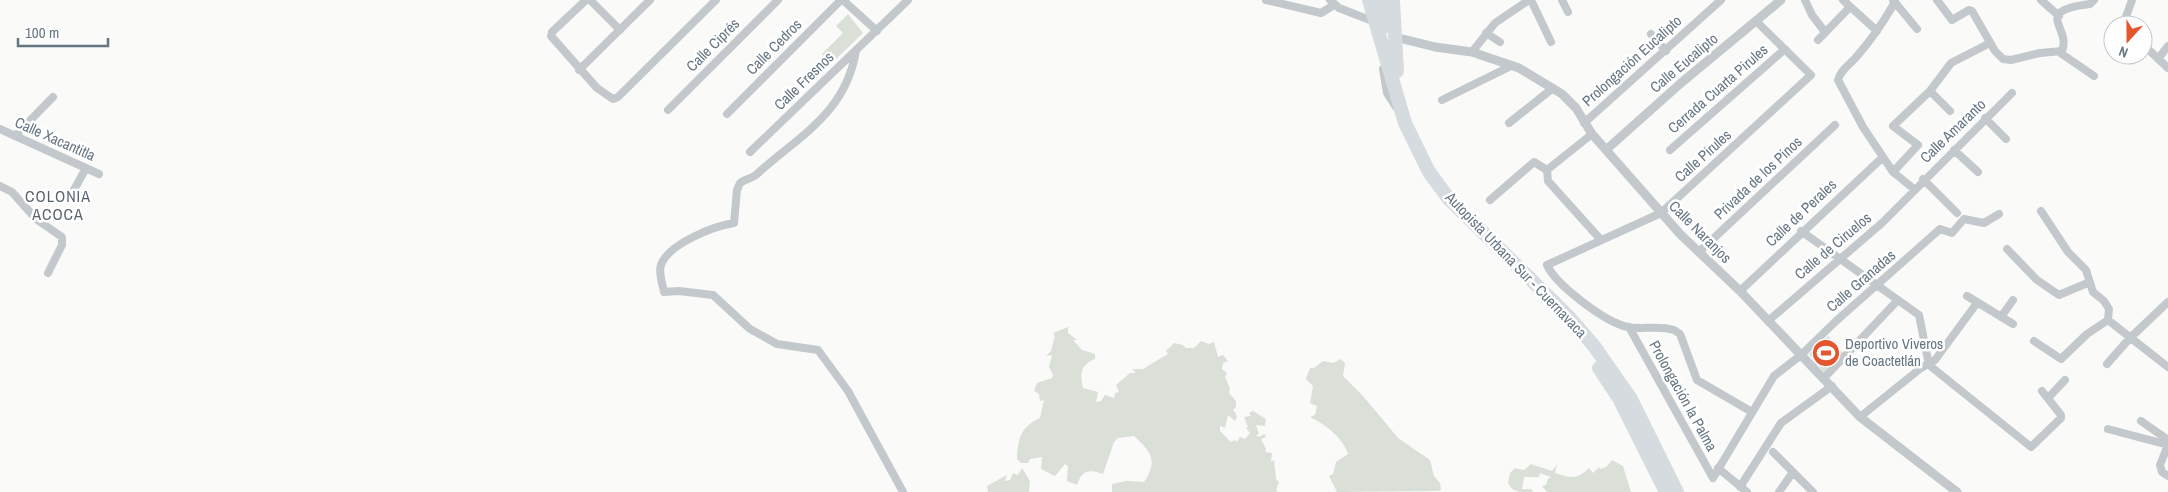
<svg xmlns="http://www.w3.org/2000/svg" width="2168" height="492" font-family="'Archivo Narrow',sans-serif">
<rect width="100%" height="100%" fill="#fafaf8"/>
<!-- green -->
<path fill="#dadfd7" d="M848 14 863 33 831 64 822 54 843 33 836 26Z
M1068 327V333L1077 340H1073L1082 350 1095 354V359C1080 365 1080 373 1083 388L1098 392 1096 402 1101 401 1105 395 1114 398 1115 393 1119 392 1116 385 1130 373H1136L1132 369H1144C1145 367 1165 356 1168 354L1166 351 1174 343 1183 345 1186 348H1194L1201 341 1209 344 1214 342 1218 357 1223 355 1228 361 1223 363 1222 369 1227 373 1225 377 1230 388 1229 393 1236 401V407L1233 410 1237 416 1235 421 1228 415 1225 428 1220 426V431L1231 442 1235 440 1237 442 1240 437 1245 439 1250 433 1246 428 1248 427 1244 417 1251 416 1249 413 1253 411 1266 419 1265 426 1256 425 1259 434 1256 435 1259 437 1264 434 1266 437 1261 439 1266 449 1265 452 1272 453 1271 462 1274 460 1276 479 1279 482 1276 490 1278 492H1112V484L1126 481 1144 482C1159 460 1150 451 1134 436L1118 438 1114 442 1103 474C1089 469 1082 470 1077 485L1067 481 1068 466 1065 464 1055 476 1041 469 1042 457 1030 459 1028 463H1021L1017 459C1018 439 1020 427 1040 418L1044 400 1040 401 1039 394 1034 391 1037 383 1052 378 1053 375 1049 367 1052 355 1046 356 1051 351 1055 336 1053 333Z
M1828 336 1843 353 1824 372 1809 354Z
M1341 359 1345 363 1343 376 1363 396 1398 438 1430 460 1434 476 1440 483 1441 489 1439 491 1337 492 1329 476 1333 474 1336 462 1348 454C1343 438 1325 424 1310 417L1315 415 1317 406 1310 403 1313 386 1306 379 1310 368H1314L1323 361 1333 363Z
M1612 460 1623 466 1631 492H1547L1542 486 1546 485 1548 479 1551 477 1540 473 1539 477H1524L1522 489H1531L1533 492H1519L1512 489 1508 483 1510 473 1515 468 1524 470 1531 464 1552 471 1557 465 1555 473C1570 478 1577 480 1589 468L1593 473 1599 467 1600 469 1606 467Z
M1022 468 1030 481 1029 492H988L987 486 1007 475 1005 481 1010 480 1013 473 1018 475Z"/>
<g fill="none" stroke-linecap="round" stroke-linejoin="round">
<!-- minor -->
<path stroke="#c3c8cc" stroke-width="8" d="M586 0 552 32 551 36 597 88 613 99 618 97 716 0
M590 0 620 30
M843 0 877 31
M1266 0 1321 13 1334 5
M1330 0 1339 8 1375 22
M1531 0 1551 42
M1562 0 1568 12
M1805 0 1812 15 1825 32
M1843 0 1877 31
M1893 0 1917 29
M1937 0 1952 20 1969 10 1972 11 1995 51 2003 59 2011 60 2040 53 2062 51C2072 28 2031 11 2090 4L2094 0
M2041 0 2059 16
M1895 2C1884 21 1872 39 1858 55 1851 64 1841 69 1838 80L1863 127 1893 172 1914 189
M2123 25 2132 0
M1486 33 1500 42
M1651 34 1666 51
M1818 40 1849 8
M856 51C845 114 800 135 757 174 753 178 745 179 740 183L737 190 734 223C714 226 668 244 661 265 658 273 663 285 664 292L679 291 713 295 750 329 777 344 818 350 848 391 903 492
M2150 51 2168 68
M1472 52 1495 23 1529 0
M2059 52 2094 76
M2158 59 2168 46
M1383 69 1387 93 1396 107
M579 70 650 0
M1930 91 1950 111
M1442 100 1511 66
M668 110 778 0
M727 114 841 0
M1985 118 2006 139
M1509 123 1553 88
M1584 123 1721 0
M0 129 99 174
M15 136 53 97
M1670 150 1785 49
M1954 150 1978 172
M750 152 908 0
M1547 170 1548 181 1601 240
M1547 170 1592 134
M1893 172 1918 145 1893 126 1930 91 1951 63 1990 43
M1923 179 1957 213
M0 186 12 192 36 219 62 237V245L48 273
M69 199 86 168
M1490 200 1534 162 1547 170
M2041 211 2068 252 2086 270 2093 292 2104 301 2109 309 2108 320 2168 367
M1801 231 1919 315 1929 365 2031 447 2061 418V415L2042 391
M2007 249 2037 280 2059 295 2090 282
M1700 251 1835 125
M1740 291 1883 157
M1967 296 2013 324
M2001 317 2013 300
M1768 321 1882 223 2012 93
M1629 327 1713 478
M2034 341 2061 359 2087 334 2108 320
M2107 364 2129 339 2168 302
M1824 378 1897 301
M2048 398 2065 380
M1752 412 1697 380 1680 334 1674 330C1659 325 1643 330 1628 327 1606 323 1556 285 1547 265L1661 213 1811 75 1756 21
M1860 417 1921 368 1935 360 1977 303
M2141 421 2168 440
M2108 429 2168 445
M2168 445 2160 465 2162 472 2168 476
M1773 452 1813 492
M1718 468 1747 492
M1713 478 1774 376 1801 355 1836 321 1940 229 1952 233 1964 219 1984 223 1999 214
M1740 487 1781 423 1832 386
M1779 492 1793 472"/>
<!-- tertiary -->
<path stroke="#c3c8cc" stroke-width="9" d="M1403 39 1435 47 1472 52 1519 68 1562 94 1576 108 1592 134 1680 234 1740 291 1860 417 1957 492
M1607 149 1681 83 1781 0"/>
<!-- motorway -->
<path stroke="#d6dbdf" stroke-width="14" d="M1369 0 1405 123 1429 172 1449 199 1569 317 1594 346 1631 399 1677 492
M1381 0 1384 27
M1393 0 1397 71
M1599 368 1620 400 1666 492"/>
</g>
<!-- icons -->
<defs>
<symbol id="stadium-disc" viewBox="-11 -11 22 22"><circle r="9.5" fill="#e4572e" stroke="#fff"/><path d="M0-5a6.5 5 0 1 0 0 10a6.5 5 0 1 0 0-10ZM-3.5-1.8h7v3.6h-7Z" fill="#fff"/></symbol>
</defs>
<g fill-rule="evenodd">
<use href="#stadium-disc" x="1810" y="337" width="32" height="32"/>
</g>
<g text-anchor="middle" stroke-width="5" stroke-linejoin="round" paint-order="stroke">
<!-- street labels -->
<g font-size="15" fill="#657683" stroke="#fff">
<text transform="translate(713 45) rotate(-45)" y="5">Calle Ciprés</text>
<text transform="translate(774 47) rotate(-45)" y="5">Calle Cedros</text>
<text transform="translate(1632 61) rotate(-42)" y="5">Prolongación Eucalipto</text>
<text transform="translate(1684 63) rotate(-40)" y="5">Calle Eucalipto</text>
<text transform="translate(804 81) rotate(-44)" y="5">Calle Fresnos</text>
<text transform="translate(1718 89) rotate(-41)" y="5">Cerrada Cuarta Pirules</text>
<text transform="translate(1953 131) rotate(-44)" y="5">Calle Amaranto</text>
<text transform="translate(55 139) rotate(24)" y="5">Calle Xacantitla</text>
<text transform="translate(1703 156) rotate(-42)" y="5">Calle Pirules</text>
<text transform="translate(1758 178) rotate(-43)" y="5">Privada de los Pinos</text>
<text transform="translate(1801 213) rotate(-43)" y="5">Calle de Perales</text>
<text transform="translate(1700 232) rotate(45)" y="5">Calle Naranjos</text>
<text transform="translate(1833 246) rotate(-40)" y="5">Calle de Ciruelos</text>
<text transform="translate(1516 265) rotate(46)" y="5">Autopista Urbana Sur - Cuernavaca</text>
<text transform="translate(1861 281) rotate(-41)" y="5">Calle Granadas</text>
<text transform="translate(1683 396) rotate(61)" y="5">Prolongación la Palma</text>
</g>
<!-- poi labels -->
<g font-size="15" fill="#657683" stroke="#fff" text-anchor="start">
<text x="1845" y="349">Deportivo Viveros<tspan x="1845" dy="17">de Coactetlán</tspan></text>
</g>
<!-- neighbourhood labels -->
<g font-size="16" letter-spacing="1" fill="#57646e" stroke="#fff">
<text x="58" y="202">COLONIA<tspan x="58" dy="18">ACOCA</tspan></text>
</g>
</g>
<!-- north arrow -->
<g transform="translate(2128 40) rotate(201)"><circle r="24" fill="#ffffff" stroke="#c1c8cd"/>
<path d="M0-4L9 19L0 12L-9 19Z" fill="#e4572e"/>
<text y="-8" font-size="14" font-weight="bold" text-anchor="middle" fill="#657683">N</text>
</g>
<!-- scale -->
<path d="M18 38v8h90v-8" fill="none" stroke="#657683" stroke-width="2.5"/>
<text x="25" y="38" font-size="15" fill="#657683" stroke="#ffffff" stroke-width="4" paint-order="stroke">100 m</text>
</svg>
